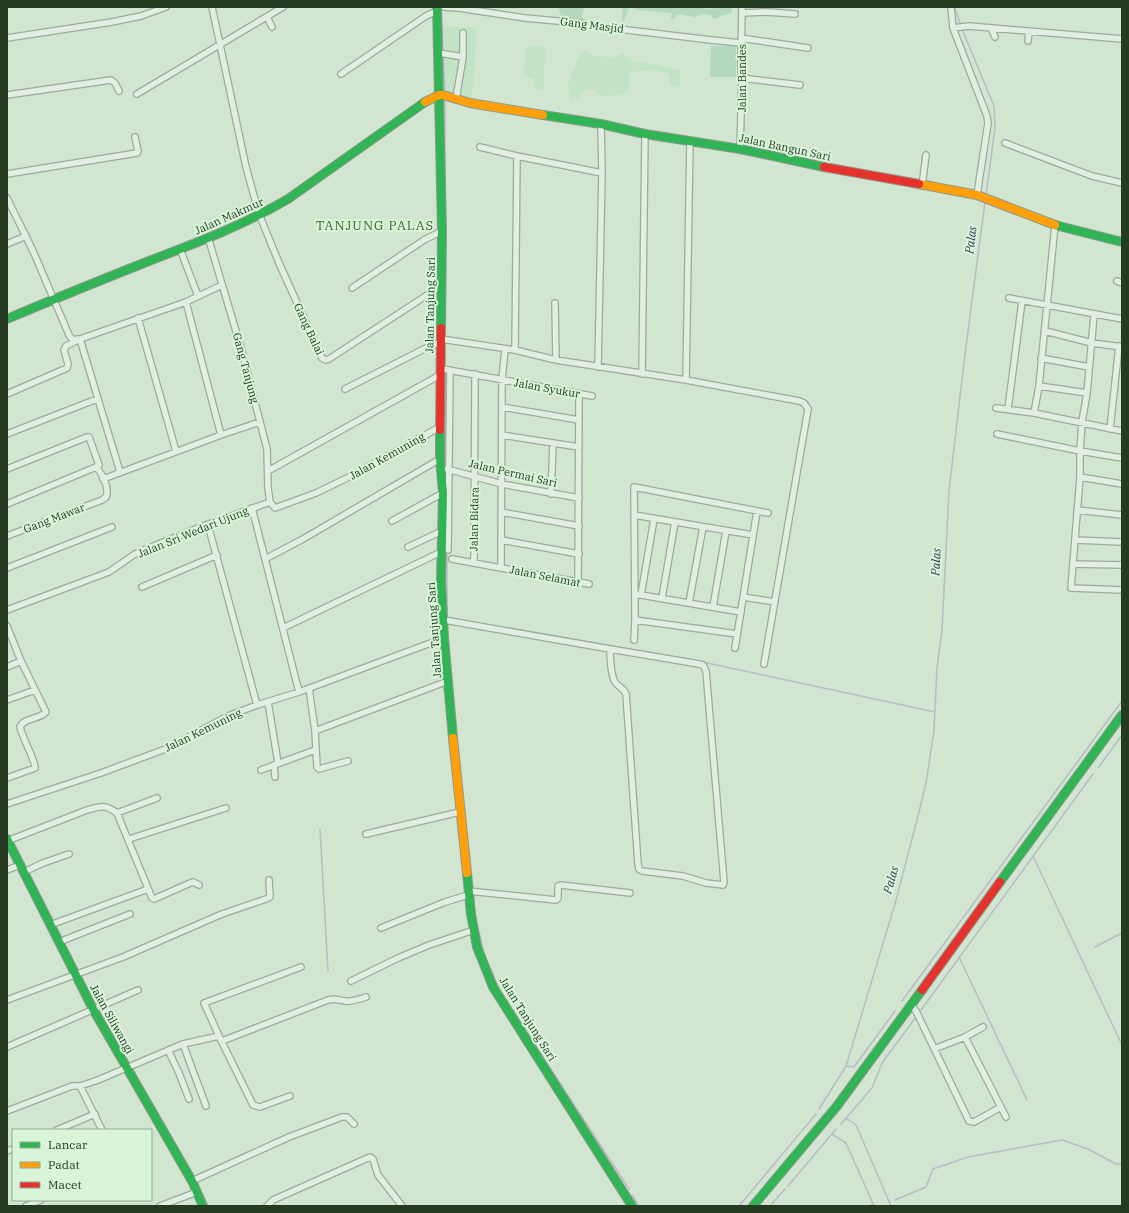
<svg xmlns="http://www.w3.org/2000/svg" width="1129" height="1213" font-family="'IBM Plex Serif',serif">
<rect width="100%" height="100%" fill="#d1e5d1"/>
<!-- farmland -->
<path fill="#c2e3c6" d="M441 27H477L472 98 443 93Z
M526 46H545L544 90 535 89 534 78 524 77Z
M586 51 594 56 601 55 608 58H613L623 53 625 57 630 59 632 62 656 64 679 70 681 77 680 84 675 87 670 85 669 81V74L651 70 630 72V88L627 93 603 97 600 96 598 92 595 90H584L578 98 570 100 568 84 571 74 581 54Z"/>
<!-- green -->
<path fill="#b4d7bf" d="M560 7H584L582 19 567 18 561 15 559 9Z
M623 7H692L709 9 730 7 732 9 731 14 723 15 716 19 712 18 710 15 702 14 696 17 678 14 673 20 671 18 672 13 637 10 632 7 628 9 624 22 622 21Z
M711 46H736V77H710Z"/>
<g fill="none" stroke-linecap="round" stroke-linejoin="round">
<!-- stream -->
<path stroke="#b6bbc6" stroke-width="1.5" d="M441 7 443 51
M954 7 961 25
M962 29 994 106 995 128 986 196
M443 55 445 93
M445 99V203
M445 327V337
M445 341V367
M445 371 446 467
M447 551V619
M543 634 693 660 935 712
M1098 768 1122 735
M320 829 328 971
M1033 856 1122 1045
M471 880 473 889
M474 895V909
M478 928 485 957 500 991 629 1189
M1095 947 1122 933
M959 957 1027 1100
M902 1001 1122 701
M921 1010 1093 774
M847 1066 854 1067 895 1011
M819 1109 846 1066 895 904 918 816 926 783 934 730 937 668 942 630 949 491 965 354 985 202
M846 1118 856 1125 891 1206
M841 1124 872 1088 882 1063 916 1017
M832 1134 846 1143 874 1206
M788 1186 836 1129
M632 1195 639 1206
M895 1200 926 1187 933 1169 968 1157 1062 1140 1088 1149 1116 1164H1122
M739 1206 816 1114
M770 1206 785 1189
M869 1206 873 1204"/>
<defs>
<path id="street" d="M212 7 246 167 259 214 279 263 322 358 326 360 329 359 441 286
M444 7 459 8 525 18 579 23 602 27 711 40 741 43
M951 7 953 28 987 116 988 123 977 195
M742 13 767 12 795 14
M267 17 272 27
M953 28 969 26 1122 39
M991 28 995 37
M7 38 112 22 141 16 166 7
M741 38 808 48
M1028 41 1029 31
M439 53 463 57V33
M341 74 426 16 437 11
M742 78 800 85
M137 94 283 7
M7 95 111 80 115 83 119 91
M456 99 463 57
M1005 143 1092 176 1122 183
M480 147 517 156 515 350
M740 149 742 78 741 62 742 7
M517 156 602 173
M7 174 137 153 138 151 135 137
M922 186 926 155
M7 198 33 251 69 335C72 340 74 340 79 339
M208 237 241 348 267 449 268 488 270 502 275 508 316 493 351 476 440 427
M7 244 26 236
M180 249 198 296
M1117 281 1122 283
M352 288 424 240 442 231
M1009 298 1122 319
M186 302 221 435
M555 303 556 360
M1094 315 1087 393 1082 422 1080 451V477L1071 588 1122 590
M138 318 176 451
M1045 331 1092 343 1122 347
M80 339 120 472
M441 339 515 350 556 360 686 380 690 140
M1041 358 1089 367
M598 367 602 173 601 124
M443 369 592 396
M642 374 645 134
M686 380 799 401 804 403 808 409 764 664
M1039 386 1087 393
M345 389 426 348 441 342
M7 394 67 368 68 364 64 350 66 346 80 339 186 302 222 285
M502 407 579 420
M996 408 1034 413 1122 431
M1008 409 1022 301
M1034 413 1039 386 1055 225
M1110 429 1119 346
M7 434 97 399
M997 434 1080 451 1122 458
M502 435 579 447
M7 469 87 437H89L99 465 96 467
M447 469 502 484 579 498
M268 471 440 375
M1080 477 1122 484
M103 479 221 435 260 422
M551 494 553 443
M7 504 96 467C102 473 110 489 106 497L102 500 7 536
M252 508 299 692
M1077 510 1122 515
M501 512 579 526
M634 515 753 535
M392 521 443 493
M208 525 257 705
M501 540 579 554
M1075 540 1122 542
M408 547 442 531
M448 550 450 370
M265 559 303 539 440 459
M452 559 589 584
M474 562 475 374
M1073 564 1122 565
M501 567 502 380 505 349
M7 568 112 527
M578 582 579 394
M142 587 217 555
M635 594 741 612
M641 595 654 519
M743 597 775 602
M662 598 675 522
M689 603 703 527
M713 607 726 531
M7 610 109 572 135 554 144 550 203 526 270 502
M444 620 610 649C610 657 611 676 615 682 618 687 624 688 626 694L638 864 639 869 642 871 683 876 706 883 723 885 724 882 706 671 703 665 699 664 610 649
M635 620 737 634
M7 626 21 661 46 712C39 720 24 717 20 727 22 737 36 762 35 768L7 778
M283 628 441 552
M634 640 635 620 634 487 768 513
M735 648 757 511
M7 667 21 661
M309 688 315 731 317 767 319 769 348 761
M7 700 35 690
M268 702 278 763
M315 731 448 681
M274 765 275 777
M261 770 315 750
M7 804 101 773 168 748 228 716 257 705 299 692 444 638
M117 813 157 798
M366 834 460 812
M129 839 226 808
M7 841 87 810C101 806 105 804 117 813L152 898 154 899 188 884 193 882 199 885
M7 870 20 865
M24 872 43 863 69 854
M468 891 556 900 558 898V886L561 885 630 893
M50 925 148 889
M381 928 445 902 468 895
M59 942 130 914
M351 981 398 958 429 945 474 930
M7 1000 123 957 222 914 266 899 270 897 269 880
M911 1005 916 1011 969 1121 974 1122 1001 1107
M965 1037 1006 1117
M222 1041 328 1000C335 998 338 1000 345 1001 352 1002 359 999 366 997
M183 1044 206 1106
M7 1047 138 990
M934 1049 965 1037 983 1027
M168 1050 179 1073 189 1099
M80 1086 102 1130
M290 1096 260 1107 253 1105 219 1036 204 1003 301 967
M7 1111 72 1086H80L98 1080 183 1044 219 1036
M57 1130 95 1114
M7 1151 13 1149
M192 1181 289 1137 342 1117H347L354 1124
M26 1206 41 1200
M160 1206 197 1192
M267 1206 273 1200 370 1157 373 1159 378 1175 402 1206"/>
<path id="fast" d="M437 7 442 231 441 328
M543 115 601 124 645 134 740 149 824 167
M1055 225 1122 242
M7 319C54 299 101 280 149 261 196 243 244 225 288 199L425 102
M440 430V459L443 493 441 580 444 638 453 738
M7 839 93 1009 192 1181 203 1206
M467 873 471 914 477 947 493 987 632 1206
M1000 882 1122 715
M753 1206 837 1106 922 990"/>
<path id="slow" d="M425 102 439 95H443L470 103 543 115
M919 184 977 195 1055 225
M453 738 467 873"/>
<path id="jam" d="M824 167 919 184
M440 430 441 328
M922 990 1000 882"/>
</defs>
<!-- street casing -->
<use href="#street" stroke="#9bab99" stroke-width="8"/>
<!-- fast casing -->
<use href="#fast" stroke="#8b9a8a" stroke-width="10"/>
<!-- slow casing -->
<use href="#slow" stroke="#8b9a8a" stroke-width="10"/>
<!-- jam casing -->
<use href="#jam" stroke="#8b9a8a" stroke-width="10"/>
<!-- street -->
<use href="#street" stroke="#e2eee2" stroke-width="5.5"/>
<!-- fast -->
<use href="#fast" stroke="#30b455" stroke-width="8"/>
<!-- slow -->
<use href="#slow" stroke="#ff9f0a" stroke-width="8"/>
<!-- jam -->
<use href="#jam" stroke="#e5322d" stroke-width="8"/>
</g>
<g text-anchor="middle" stroke-width="4" stroke-linejoin="round" paint-order="stroke">
<!-- street labels -->
<g font-size="11" fill="#263a21" stroke="#d8f5d9">
<text transform="translate(592 25) rotate(7)" y="4">Gang Masjid</text>
<text transform="translate(742 78) rotate(-90)" y="4">Jalan Bandes</text>
<text transform="translate(785 147) rotate(12)" y="4">Jalan Bangun Sari</text>
<text transform="translate(229 216) rotate(-24)" y="4">Jalan Makmur</text>
<text transform="translate(430 305) rotate(-89)" y="4">Jalan Tanjung Sari</text>
<text transform="translate(309 329) rotate(65)" y="4">Gang Balai</text>
<text transform="translate(246 368) rotate(75)" y="4">Gang Tanjung</text>
<text transform="translate(547 388) rotate(10)" y="4">Jalan Syukur</text>
<text transform="translate(387 456) rotate(-29)" y="4">Jalan Kemuning</text>
<text transform="translate(513 473) rotate(13)" y="4">Jalan Permai Sari</text>
<text transform="translate(54 518) rotate(-21)" y="4">Gang Mawar</text>
<text transform="translate(474 519) rotate(-89)" y="4">Jalan Bidara</text>
<text transform="translate(193 532) rotate(-22)" y="4">Jalan Sri Wedari Ujung</text>
<text transform="translate(545 576) rotate(11)" y="4">Jalan Selamat</text>
<text transform="translate(434 630) rotate(-94)" y="4">Jalan Tanjung Sari</text>
<text transform="translate(203 730) rotate(-26)" y="4">Jalan Kemuning</text>
<text transform="translate(112 1019) rotate(61)" y="4">Jalan Siliwangi</text>
<text transform="translate(528 1019) rotate(58)" y="4">Jalan Tanjung Sari</text>
</g>
<!-- water labels -->
<g font-size="12" font-style="italic" fill="#3b3159" stroke="#d8f5d9">
<text transform="translate(971 240) rotate(-83)" y="4">Palas</text>
<text transform="translate(936 562) rotate(-87)" y="4">Palas</text>
<text transform="translate(891 880) rotate(-74)" y="4">Palas</text>
</g>
<!-- quarter labels -->
<g font-size="13" letter-spacing="1" fill="#416522" stroke="#d8f5d9">
<text x="375" y="230">TANJUNG PALAS</text>
</g>
</g>
<!-- border -->
<rect width="1129" height="1213" fill="none" stroke="#263a21" stroke-width="16"/>
<!-- legend -->
<rect x="12" y="1129" width="140" height="72" fill="#d8f5d9" stroke="#91aa8f"/>
<rect x="20" y="1142" width="20" height="6" fill="#30b455" stroke="#91aa8f"/>
<text x="48" y="1149" font-size="12" fill="#263a21">Lancar</text>
<rect x="20" y="1162" width="20" height="6" fill="#ff9f0a" stroke="#91aa8f"/>
<text x="48" y="1169" font-size="12" fill="#263a21">Padat</text>
<rect x="20" y="1182" width="20" height="6" fill="#e5322d" stroke="#91aa8f"/>
<text x="48" y="1189" font-size="12" fill="#263a21">Macet</text>
</svg>
